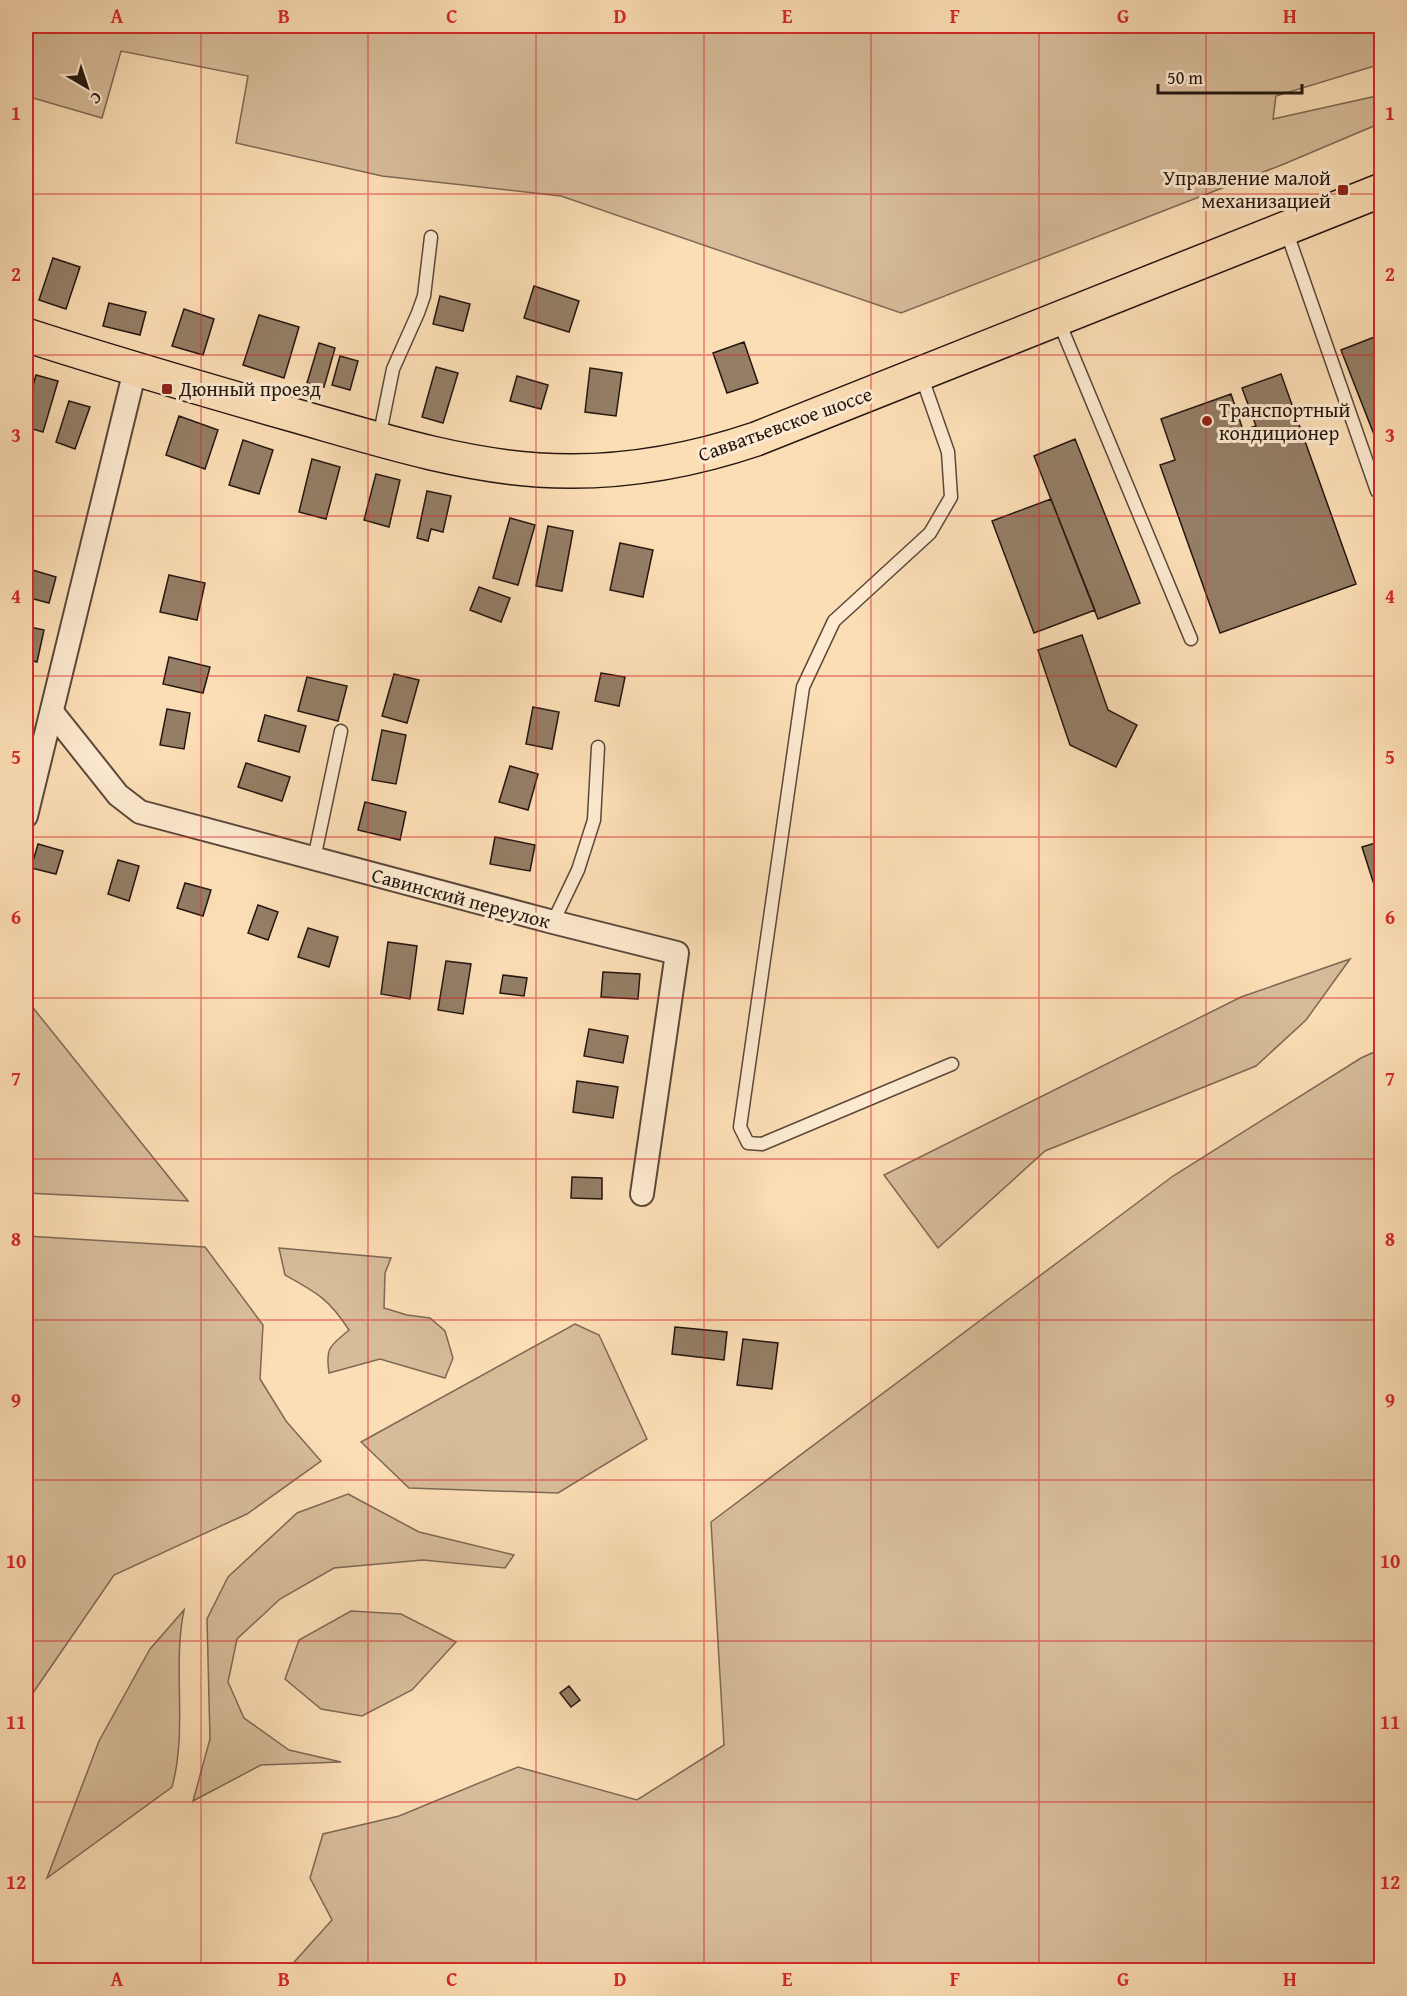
<svg xmlns="http://www.w3.org/2000/svg" width="1407" height="1996" font-family="'Gentium Book Plus',serif">
<rect width="100%" height="100%" fill="#fcdeb6"/>
<filter id="stains"><feTurbulence type="fractalNoise" baseFrequency=".00333" numOctaves="4"/><feColorMatrix values="0 0 0 0 .2 0 0 0 0 .09 0 0 0 0 .02 0 0 0 .5 -.17"/></filter>
<radialGradient id="worn" r=".72"><stop offset=".6" stop-color="#630" stop-opacity="0"/><stop offset="1" stop-color="#630" stop-opacity=".3"/></radialGradient>
<!-- green -->
<path fill="#d7bc9a" stroke="#7e6955" stroke-width="1.5" d="M26 26H1381V64L1276 96 1273 119 1381 95V123L1284 164 901 313 561 196 382 176 236 143 248 76 121 51 102 118 26 96Z
M1350 959 1306 1020 1256 1066 1045 1151 938 1248 884 1175 1241 997Z
M26 999 188 1201 26 1193Z
M1381 1049V1970H287L332 1920 310 1878 323 1834 399 1816 518 1767 637 1800 724 1745 711 1522 1173 1176 1361 1058Z
M26 1236 205 1247 263 1325 260 1379 286 1421 321 1461 247 1514 114 1575 26 1703Z
M279 1248 391 1258 385 1273 384 1308 407 1315 430 1318 445 1331 453 1358 445 1378 380 1359 329 1373C325 1346 331 1346 349 1330 329 1299 316 1292 285 1275Z
M575 1324 599 1335 647 1439 558 1493 409 1488 361 1442Z
M348 1494 419 1532 514 1555 505 1568 423 1560 334 1568 280 1599 237 1639 228 1682 244 1718 289 1750 341 1762 261 1765 193 1801 210 1739 207 1619 228 1577 297 1513Z
M184 1610C172 1668 188 1729 172 1787L47 1878 99 1741 150 1649Z
M351 1611 401 1614 456 1642 412 1690 362 1716 321 1709 285 1679 299 1640Z"/>
<!-- building -->
<path fill="#947e66" stroke="#241610" stroke-width="1.5" d="M53 258 80 267 66 309 39 300Z
M534 286 579 301 569 332 524 318Z
M440 296 470 304 463 331 433 324Z
M109 303 146 312 140 335 103 326Z
M184 309 214 319 203 355 172 346Z
M259 315 299 327 284 378 243 365Z
M1382 334V455L1341 350Z
M744 342 758 383 727 393 713 353Z
M319 343 335 348 324 387 307 383Z
M340 356 358 361 350 390 332 385Z
M436 367 458 373 443 423 422 417Z
M590 368 622 373 616 416 585 412Z
M1281 374 1356 584 1220 633 1160 465 1175 460 1161 419 1231 394 1243 430 1256 426 1242 388Z
M36 375 58 381 43 432 26 427V411Z
M517 376 548 385 541 409 510 401Z
M69 401 90 407 75 449 56 442Z
M179 416 218 430 205 469 166 455Z
M1075 439 1140 603 1098 619 1034 456Z
M243 440 273 450 259 494 229 485Z
M312 459 340 467 326 519 299 512Z
M376 474 400 480 389 527 364 520Z
M427 491 451 496 443 532 431 529 428 541 417 538Z
M1051 499 1095 610 1034 633 992 521Z
M510 518 535 525 518 585 493 578Z
M548 526 573 531 562 591 536 586Z
M620 543 653 550 643 597 610 590Z
M26 568 56 577 49 603 26 597Z
M169 575 205 583 197 620 160 612Z
M479 587 510 598 501 622 470 610Z
M26 626 44 630 37 662 26 659Z
M1082 635 1108 710 1137 725 1116 767 1070 745 1038 650Z
M169 657 210 667 203 693 163 684Z
M601 673 625 677 619 706 595 701Z
M394 674 419 680 407 723 382 716Z
M307 677 347 686 338 721 298 711Z
M533 707 559 712 552 749 526 744Z
M167 709 190 713 184 749 160 745Z
M265 715 306 726 299 752 258 741Z
M382 730 406 735 396 784 372 780Z
M246 763 290 777 282 801 238 787Z
M510 766 538 774 528 810 499 802Z
M365 802 406 812 400 840 358 830Z
M495 837 535 845 530 871 490 864Z
M1382 841V892L1377 894 1362 847Z
M38 844 63 851 56 874 31 868Z
M118 860 139 866 129 901 108 894Z
M185 883 211 890 203 916 177 908Z
M258 905 278 912 268 940 248 933Z
M308 928 338 937 329 967 298 957Z
M388 942 417 946 410 999 381 994Z
M446 961 471 964 463 1014 438 1010Z
M603 972 640 974 638 999 601 997Z
M503 975 527 978 524 996 500 993Z
M589 1029 628 1036 623 1063 584 1056Z
M577 1081 618 1087 613 1118 573 1112Z
M572 1177 602 1178V1199L571 1198Z
M675 1327 727 1332 724 1360 672 1354Z
M743 1339 778 1343 772 1389 737 1385Z
M569 1686 580 1700 571 1707 560 1693Z"/>
<g fill="none" stroke-linecap="round" stroke-linejoin="round">
<defs>
<path id="lane" d="M1286 230 1377 491
M1059 322 1191 639
M921 375 948 452 951 497 930 533 834 621 803 687 740 1127 748 1143 762 1144 952 1064
M379 438 393 369 418 313 424 296 431 237
M314 859 341 731
M553 922 578 870 594 820 598 747"/>
<path id="street" d="M52 712 118 795 140 812 553 922 677 953 642 1194
M26 816 135 370"/>
<path id="primary" d="M26 335C112 363 199 388 286 413 368 436 452 464 538 470 613 475 685 463 756 439L1382 190"/>
</defs>
<!-- lane casing -->
<use href="#lane" stroke="#5a483a" stroke-width="15"/>
<!-- street casing -->
<use href="#street" stroke="#5a483a" stroke-width="26"/>
<!-- primary casing -->
<use href="#primary" stroke="#241610" stroke-width="36"/>
<!-- lane -->
<use href="#lane" stroke="#fdead0" stroke-width="12"/>
<!-- street -->
<use href="#street" stroke="#fdead0" stroke-width="22"/>
<!-- primary -->
<use href="#primary" stroke="#fcdeb6" stroke-width="33"/>
</g>
<!-- grid -->
<path fill="none" stroke="#d62828" stroke-width="1.5" stroke-opacity="0.55" d="M201 26V1970M368 26V1970M536 26V1970M704 26V1970M871 26V1970M1039 26V1970M1206 26V1970M26 194H1382M26 355H1382M26 516H1382M26 676H1382M26 837H1382M26 998H1382M26 1159H1382M26 1320H1382M26 1480H1382M26 1641H1382M26 1802H1382"/>
<!-- markers -->
<g fill="#8f2418" stroke="#fdead0" stroke-width="2">
<rect x="1337" y="184" width="12" height="12" rx="3"/>
<rect x="161" y="383" width="12" height="12" rx="3"/>
<circle cx="1207" cy="421" r="6"/>
</g>
<g text-anchor="middle" stroke-width="6" stroke-linejoin="round" paint-order="stroke">
<!-- poi labels -->
<g font-size="20" fill="#241610" stroke="#fdead0" text-anchor="start">
<text x="1331" y="185" text-anchor="end">Управление малой<tspan x="1331" dy="23">механизацией</tspan></text>
<text x="179" y="396">Дюнный проезд</text>
<text x="1219" y="417">Транспортный<tspan x="1219" dy="23">кондиционер</tspan></text>
</g>
<!-- street labels -->
<g font-size="20" fill="#241610" stroke="#fdead0">
<text transform="translate(785 424) rotate(-20)" y="7">Савватьевское шоссе</text>
<text transform="translate(461 898) rotate(15)" y="7">Савинский переулок</text>
</g>
</g>
<!-- margin -->
<rect width="1407" height="1996" fill="none" stroke="#fcdeb6" stroke-width="66"/>
<!-- north arrow -->
<g transform="translate(87 87) rotate(141)" stroke="#fdead0" stroke-width="4.5" paint-order="stroke">
<path d="M0-4.5L10 22L0 15L-10 22Z" fill="#241610"/>
<text y="-9" font-size="16" font-weight="bold" text-anchor="middle" fill="#241610">С</text>
</g>
<!-- scale -->
<path d="M1158 84v9h144v-9" fill="none" stroke="#241610" stroke-width="3"/>
<text x="1167" y="84" font-size="18" fill="#241610" stroke="#fdead0" stroke-width="4.5" paint-order="stroke">50 m</text>
<rect x="33" y="33" width="1341" height="1930" fill="none" stroke="#d62828" stroke-width="2"/>
<g font-size="20" text-anchor="middle" font-weight="bold" fill="#d62828">
<text x="117" y="23">A</text>
<text x="284" y="23">B</text>
<text x="452" y="23">C</text>
<text x="620" y="23">D</text>
<text x="787" y="23">E</text>
<text x="955" y="23">F</text>
<text x="1123" y="23">G</text>
<text x="1290" y="23">H</text>
<text x="16" y="120">1</text>
<text x="1390" y="120">1</text>
<text x="16" y="281">2</text>
<text x="1390" y="281">2</text>
<text x="16" y="442">3</text>
<text x="1390" y="442">3</text>
<text x="16" y="603">4</text>
<text x="1390" y="603">4</text>
<text x="16" y="764">5</text>
<text x="1390" y="764">5</text>
<text x="16" y="924">6</text>
<text x="1390" y="924">6</text>
<text x="16" y="1085">7</text>
<text x="1390" y="1085">7</text>
<text x="16" y="1246">8</text>
<text x="1390" y="1246">8</text>
<text x="16" y="1407">9</text>
<text x="1390" y="1407">9</text>
<text x="16" y="1568">10</text>
<text x="1390" y="1568">10</text>
<text x="16" y="1729">11</text>
<text x="1390" y="1729">11</text>
<text x="16" y="1889">12</text>
<text x="1390" y="1889">12</text>
<text x="117" y="1986">A</text>
<text x="284" y="1986">B</text>
<text x="452" y="1986">C</text>
<text x="620" y="1986">D</text>
<text x="787" y="1986">E</text>
<text x="955" y="1986">F</text>
<text x="1123" y="1986">G</text>
<text x="1290" y="1986">H</text>
</g>
<rect width="100%" height="100%" filter="url(#stains)"/>
<rect width="100%" height="100%" fill="url(#worn)"/>
</svg>
